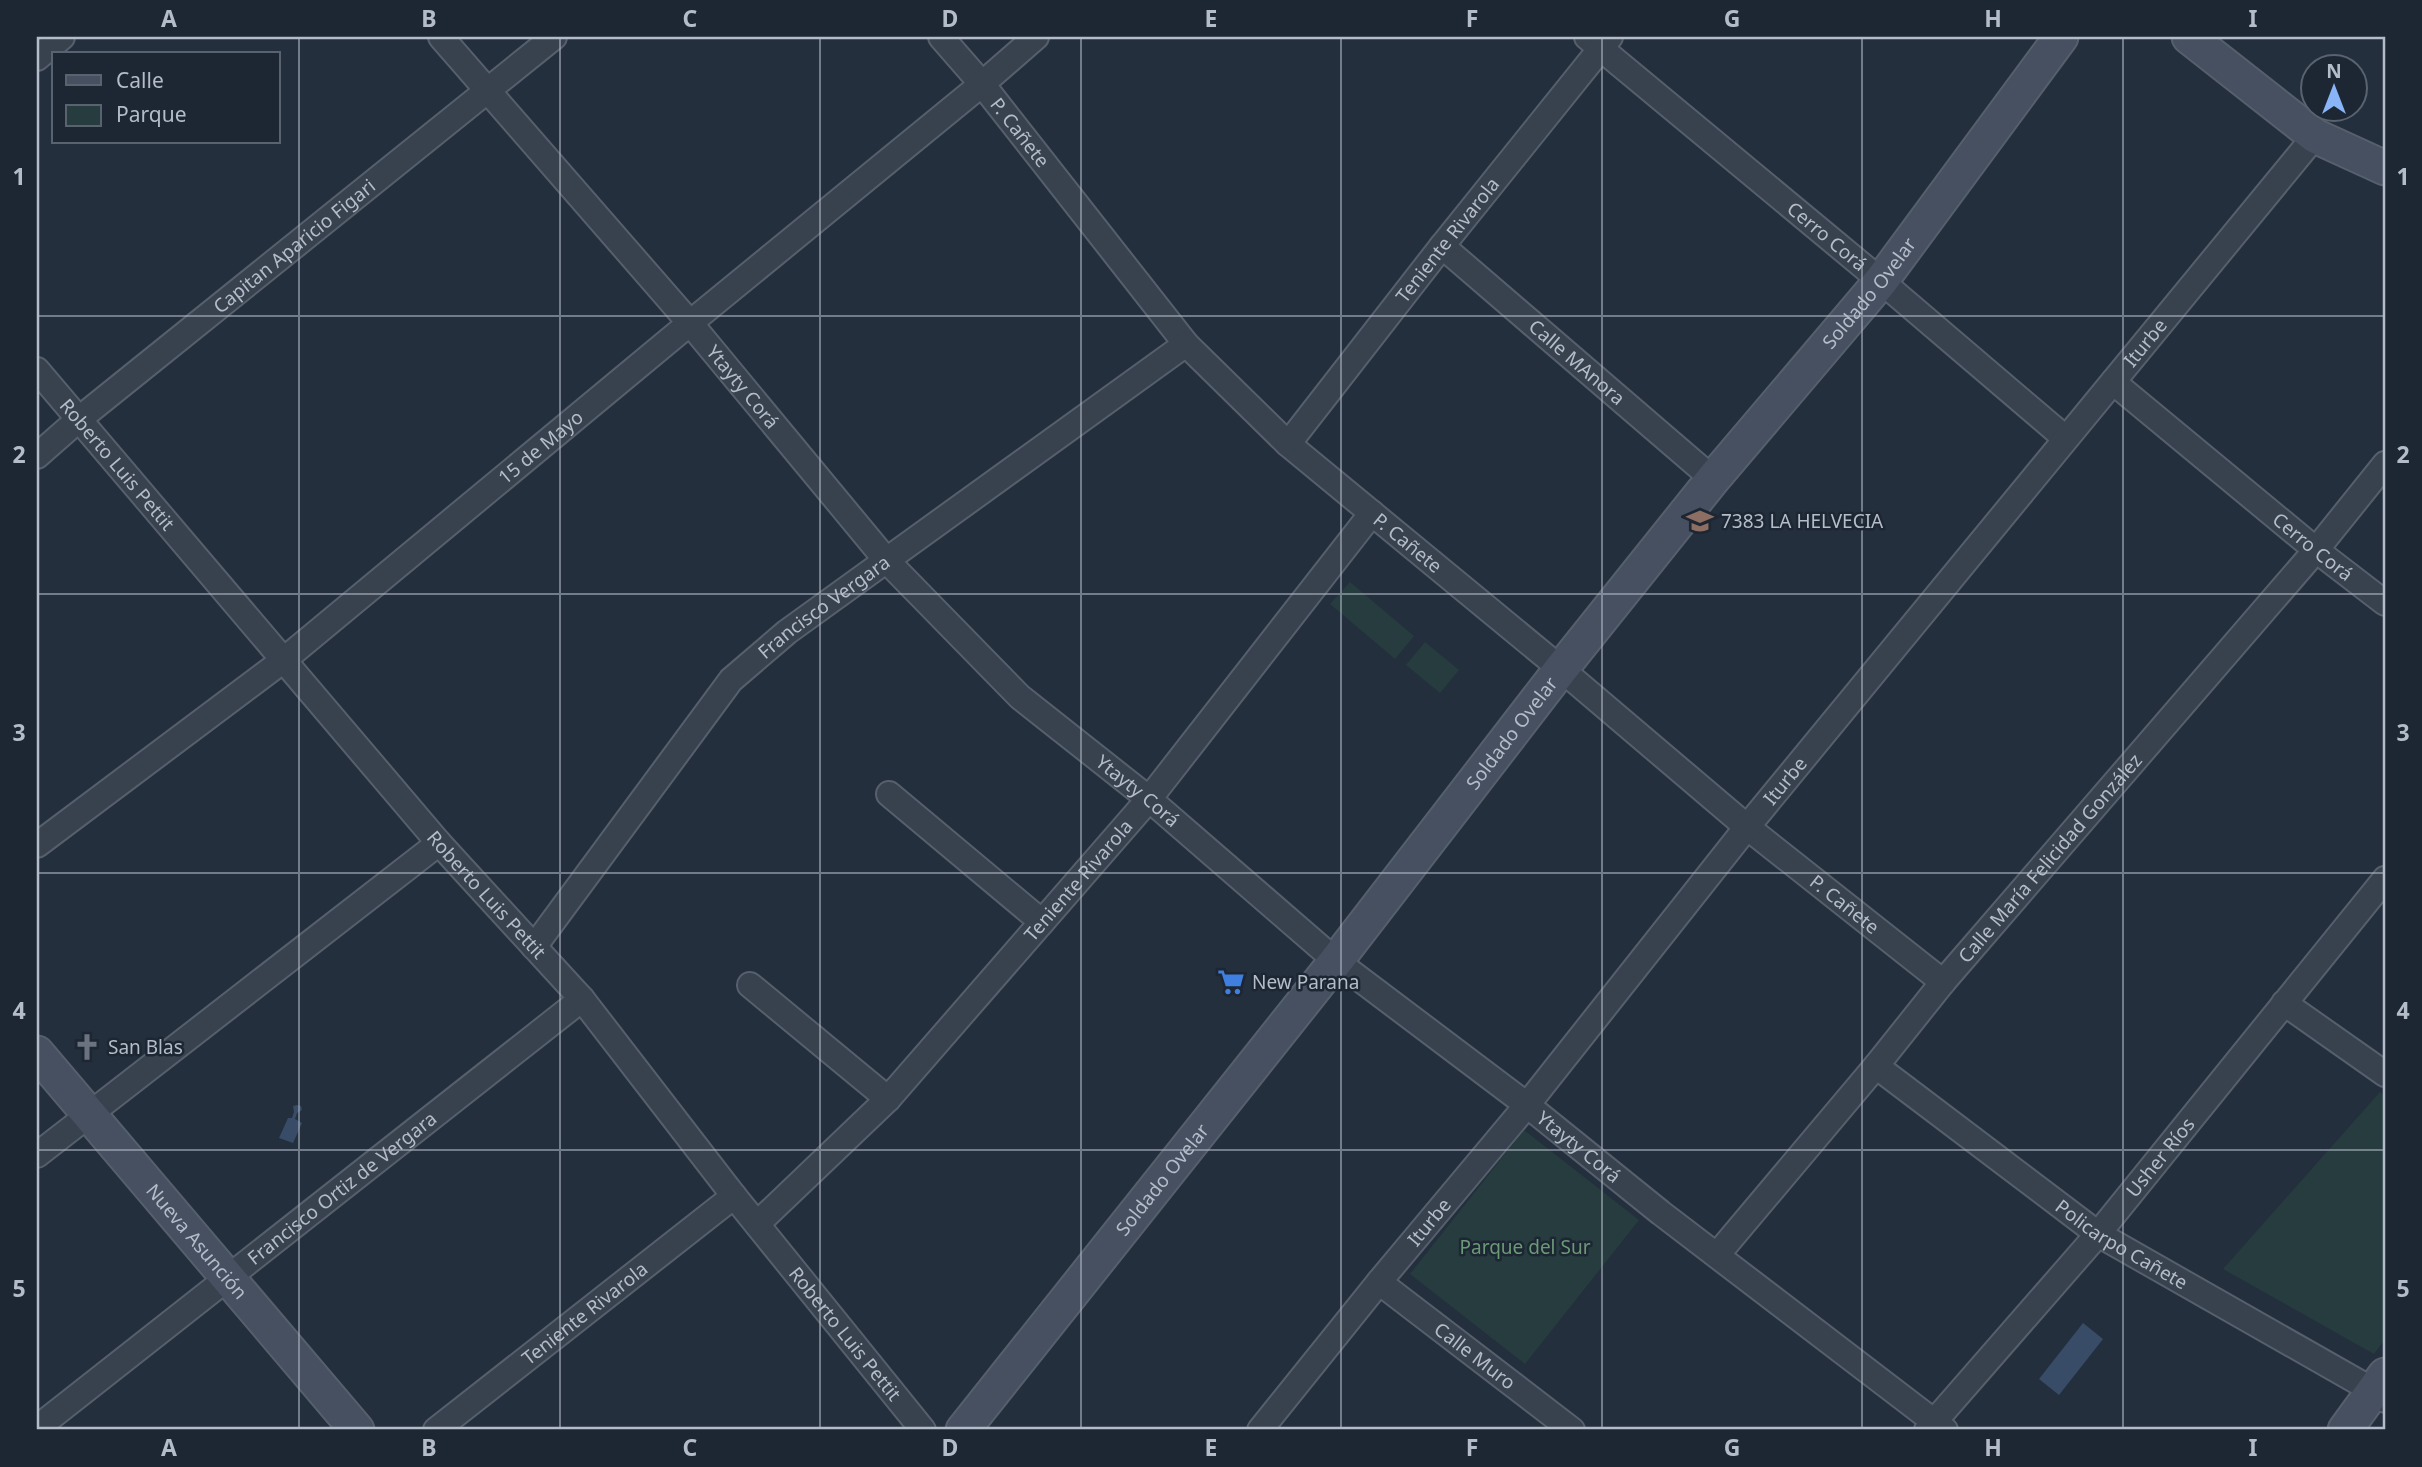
<svg xmlns="http://www.w3.org/2000/svg" width="2422" height="1467" font-family="'Noto Sans',sans-serif">
<rect width="100%" height="100%" fill="#242f3e"/>
<!-- green -->
<path fill="#263c3f" d="M1350 582 1414 636 1395 659 1330 604Z
M1425 642 1459 670 1440 693 1406 665Z
M2380 1092 2385 1096V1339L2374 1354 2223 1269Z
M1524 1130 1639 1220 1525 1364 1410 1274Z"/>
<!-- water -->
<path fill="#394c67" d="M297 1105 301 1106 302 1110 297 1113 295 1119 302 1123 293 1143 279 1138 288 1118H292L294 1112 293 1106Z
M2083 1323 2103 1339 2059 1395 2039 1379Z"/>
<g fill="none" stroke-linecap="round" stroke-linejoin="round">
<defs>
<g id="street">
<path id="s1" d="M441 37 690 323 887 561 1020 697 1149 799 1336 961 1527 1105 1661 1213 1945 1430"/>
<path id="s2" d="M941 37 982 84 1186 344 1288 444 1561 669 1747 827 1943 982"/>
<path id="s3" d="M1587 37 1881 281 2065 438"/>
<path d="M37 58 62 37"/>
<path id="s4" d="M1442 246 1713 479"/>
<path id="s5" d="M37 370 439 843 582 999 734 1196 923 1430"/>
<path id="s6" d="M2113 382 2316 550 2385 603"/>
<path id="s7" d="M1288 444 1442 246 1610 37"/>
<path id="s8" d="M37 456 78 420 554 37"/>
<path d="M889 794 1042 922"/>
<path id="s9" d="M37 845 285 659 690 323 982 84 1036 37"/>
<path id="s10" d="M534 947 731 680 787 632 1186 344"/>
<path d="M750 985 888 1099"/>
<path d="M2284 1003 2385 1074"/>
<path id="s11" d="M1876 1066 2098 1234 2374 1391 2385 1400"/>
<path d="M37 1155 439 843"/>
<path id="s12" d="M757 1224 888 1099 1149 799 1372 513"/>
<path id="s13" d="M1717 1255 1876 1066 1943 982 2316 550 2385 464"/>
<path id="s14" d="M1379 1282 1572 1430"/>
<path id="s15" d="M37 1428 582 999"/>
<path id="s16" d="M436 1430 734 1196"/>
<path id="s17" d="M1260 1430 1379 1282 1527 1105 1747 827 2315 136"/>
<path id="s18" d="M1927 1430 2098 1234 2385 879"/>
</g>
<g id="secondary">
<path d="M2189 37 2315 136 2385 168"/>
<path id="s19" d="M37 1053 357 1430"/>
<path id="s20" d="M963 1430 1336 961 1561 669 1713 479 1881 281 2061 37"/>
<path d="M2345 1430 2385 1375"/>
</g>
</defs>
<!-- street casing -->
<use href="#street" stroke="#565f6c" stroke-width="28"/>
<!-- secondary casing -->
<use href="#secondary" stroke="#565f6c" stroke-width="37"/>
<!-- street -->
<use href="#street" stroke="#38414e" stroke-width="24"/>
<!-- secondary -->
<use href="#secondary" stroke="#465061" stroke-width="33"/>
</g>
<!-- grid -->
<path fill="none" stroke="#b4bcc9" stroke-width="2" stroke-opacity="0.55" d="M299 37V1430M560 37V1430M820 37V1430M1081 37V1430M1341 37V1430M1602 37V1430M1862 37V1430M2123 37V1430M37 316H2385M37 594H2385M37 873H2385M37 1150H2385"/>
<!-- icons -->
<defs>
<symbol id="school-bare" viewBox="-9 -9 18 18"><path d="M0-5L7-2L0 1L-7-2ZM-4 1L0 2.5L4 1V4Q0 6-4 4Z" fill="#8d6e63" stroke="#1d2633" stroke-width="2.5" paint-order="stroke"/></symbol>
<symbol id="supermarket-bare" viewBox="-9 -9 18 18"><path d="M-6-5.5h2.5l.6 2H6L4.5 2H-2.5L-4.4-4H-6ZM-1.5 3.2a1.3 1.3 0 1 0 .1 0ZM3 3.2a1.3 1.3 0 1 0 .1 0Z" fill="#3f7fe0" stroke="#1d2633" stroke-width="2.5" paint-order="stroke"/></symbol>
<symbol id="church-bare" viewBox="-9 -9 18 18"><path d="M-1.2-6h2.4v3.5h3.3v2.4h-3.3V6h-2.4V-.1h-3.3v-2.4h3.3Z" fill="#6b7280" stroke="#1d2633" stroke-width="2.5" paint-order="stroke"/></symbol>
</defs>
<g fill-rule="evenodd">
<use href="#school-bare" x="1681" y="502" width="38" height="38"/>
<use href="#supermarket-bare" x="1212" y="963" width="38" height="38"/>
<use href="#church-bare" x="68" y="1028" width="38" height="38"/>
</g>
<g text-anchor="middle" stroke-width="5" stroke-linejoin="round" paint-order="stroke">
<!-- street labels -->
<g font-size="19" fill="#b4bcc9" stroke="#1d2633">
<text dy="7" stroke="none"><textPath href="#s2" startOffset="124">P. Cañete</textPath></text>
<text dy="7" stroke="none"><textPath href="#s3" startOffset="312">Cerro Corá</textPath></text>
<text dy="7" stroke="none"><textPath href="#s7" startOffset="259">Teniente Rivarola</textPath></text>
<text dy="7" stroke="none"><textPath href="#s8" startOffset="332">Capitan Aparicio Figari</textPath></text>
<text dy="7" stroke="none"><textPath href="#s20" startOffset="1454">Soldado Ovelar</textPath></text>
<text dy="7" stroke="none"><textPath href="#s17" startOffset="1402">Iturbe</textPath></text>
<text dy="7" stroke="none"><textPath href="#s4" startOffset="178">Calle MAnora</textPath></text>
<text dy="7" stroke="none"><textPath href="#s1" startOffset="462">Ytayty Corá</textPath></text>
<text dy="7" stroke="none"><textPath href="#s9" startOffset="642">15 de Mayo</textPath></text>
<text dy="7" stroke="none"><textPath href="#s5" startOffset="124">Roberto Luis Pettit</textPath></text>
<text dy="7" stroke="none"><textPath href="#s2" startOffset="691">P. Cañete</textPath></text>
<text dy="7" stroke="none"><textPath href="#s6" startOffset="259">Cerro Corá</textPath></text>
<text dy="7" stroke="none"><textPath href="#s10" startOffset="450">Francisco Vergara</textPath></text>
<text dy="7" stroke="none"><textPath href="#s20" startOffset="887">Soldado Ovelar</textPath></text>
<text dy="7" stroke="none"><textPath href="#s17" startOffset="835">Iturbe</textPath></text>
<text dy="7" stroke="none"><textPath href="#s1" startOffset="1029">Ytayty Corá</textPath></text>
<text dy="7" stroke="none"><textPath href="#s13" startOffset="518">Calle María Felicidad González</textPath></text>
<text dy="7" stroke="none"><textPath href="#s12" startOffset="471">Teniente Rivarola</textPath></text>
<text dy="7" stroke="none"><textPath href="#s5" startOffset="691">Roberto Luis Pettit</textPath></text>
<text dy="7" stroke="none"><textPath href="#s2" startOffset="1258">P. Cañete</textPath></text>
<text dy="7" stroke="none"><textPath href="#s1" startOffset="1596">Ytayty Corá</textPath></text>
<text dy="7" stroke="none"><textPath href="#s18" startOffset="359">Usher Ríos</textPath></text>
<text dy="7" stroke="none"><textPath href="#s20" startOffset="320">Soldado Ovelar</textPath></text>
<text dy="7" stroke="none"><textPath href="#s15" startOffset="388">Francisco Ortiz de Vergara</textPath></text>
<text dy="7" stroke="none"><textPath href="#s17" startOffset="268">Iturbe</textPath></text>
<text dy="7" stroke="none"><textPath href="#s19" startOffset="247">Nueva Asunción</textPath></text>
<text dy="7" stroke="none"><textPath href="#s11" startOffset="304">Policarpo Cañete</textPath></text>
<text dy="7" stroke="none"><textPath href="#s16" startOffset="189">Teniente Rivarola</textPath></text>
<text dy="7" stroke="none"><textPath href="#s5" startOffset="1258">Roberto Luis Pettit</textPath></text>
<text dy="7" stroke="none"><textPath href="#s14" startOffset="121">Calle Muro</textPath></text>
</g>
<!-- poi labels -->
<g font-size="19" fill="#b4bcc9" stroke="#1d2633" text-anchor="start">
<text x="1721" y="528">7383 LA HELVECIA</text>
<text x="1252" y="989">New Parana</text>
<text x="108" y="1054">San Blas</text>
</g>
<!-- park labels -->
<g font-size="19" fill="#6b9a76" stroke="#1d2633">
<text x="1525" y="1254">Parque del Sur</text>
</g>
</g>
<!-- border -->
<rect width="2422" height="1467" fill="none" stroke="#1d2633" stroke-width="77"/>
<!-- legend -->
<rect x="52" y="52" width="228" height="91" fill="#1d2633" stroke="#59626f" stroke-width="2"/>
<rect x="66" y="75" width="35" height="10" fill="#465061" stroke="#59626f" stroke-width="2"/>
<text x="116" y="88" font-size="21" fill="#b4bcc9">Calle</text>
<rect x="66" y="105" width="35" height="21" fill="#263c3f" stroke="#59626f" stroke-width="2"/>
<text x="116" y="122" font-size="21" fill="#b4bcc9">Parque</text>
<!-- north arrow -->
<g transform="translate(2334 88)"><circle r="33" fill="#1d2633" stroke="#59626f" stroke-width="2"/>
<path d="M0-5L12 26L0 18L-12 26Z" fill="#8ab4f8"/>
<text y="-10" font-size="19" font-weight="bold" text-anchor="middle" fill="#b4bcc9">N</text>
</g>
<rect x="38" y="38" width="2346" height="1390" fill="none" stroke="#b4bcc9" stroke-width="2.5"/>
<g font-size="23" text-anchor="middle" font-weight="bold" fill="#b4bcc9">
<text x="169" y="27">A</text>
<text x="429" y="27">B</text>
<text x="690" y="27">C</text>
<text x="950" y="27">D</text>
<text x="1211" y="27">E</text>
<text x="1472" y="27">F</text>
<text x="1732" y="27">G</text>
<text x="1993" y="27">H</text>
<text x="2253" y="27">I</text>
<text x="19" y="185">1</text>
<text x="2403" y="185">1</text>
<text x="19" y="463">2</text>
<text x="2403" y="463">2</text>
<text x="19" y="741">3</text>
<text x="2403" y="741">3</text>
<text x="19" y="1019">4</text>
<text x="2403" y="1019">4</text>
<text x="19" y="1297">5</text>
<text x="2403" y="1297">5</text>
<text x="169" y="1456">A</text>
<text x="429" y="1456">B</text>
<text x="690" y="1456">C</text>
<text x="950" y="1456">D</text>
<text x="1211" y="1456">E</text>
<text x="1472" y="1456">F</text>
<text x="1732" y="1456">G</text>
<text x="1993" y="1456">H</text>
<text x="2253" y="1456">I</text>
</g>
</svg>
